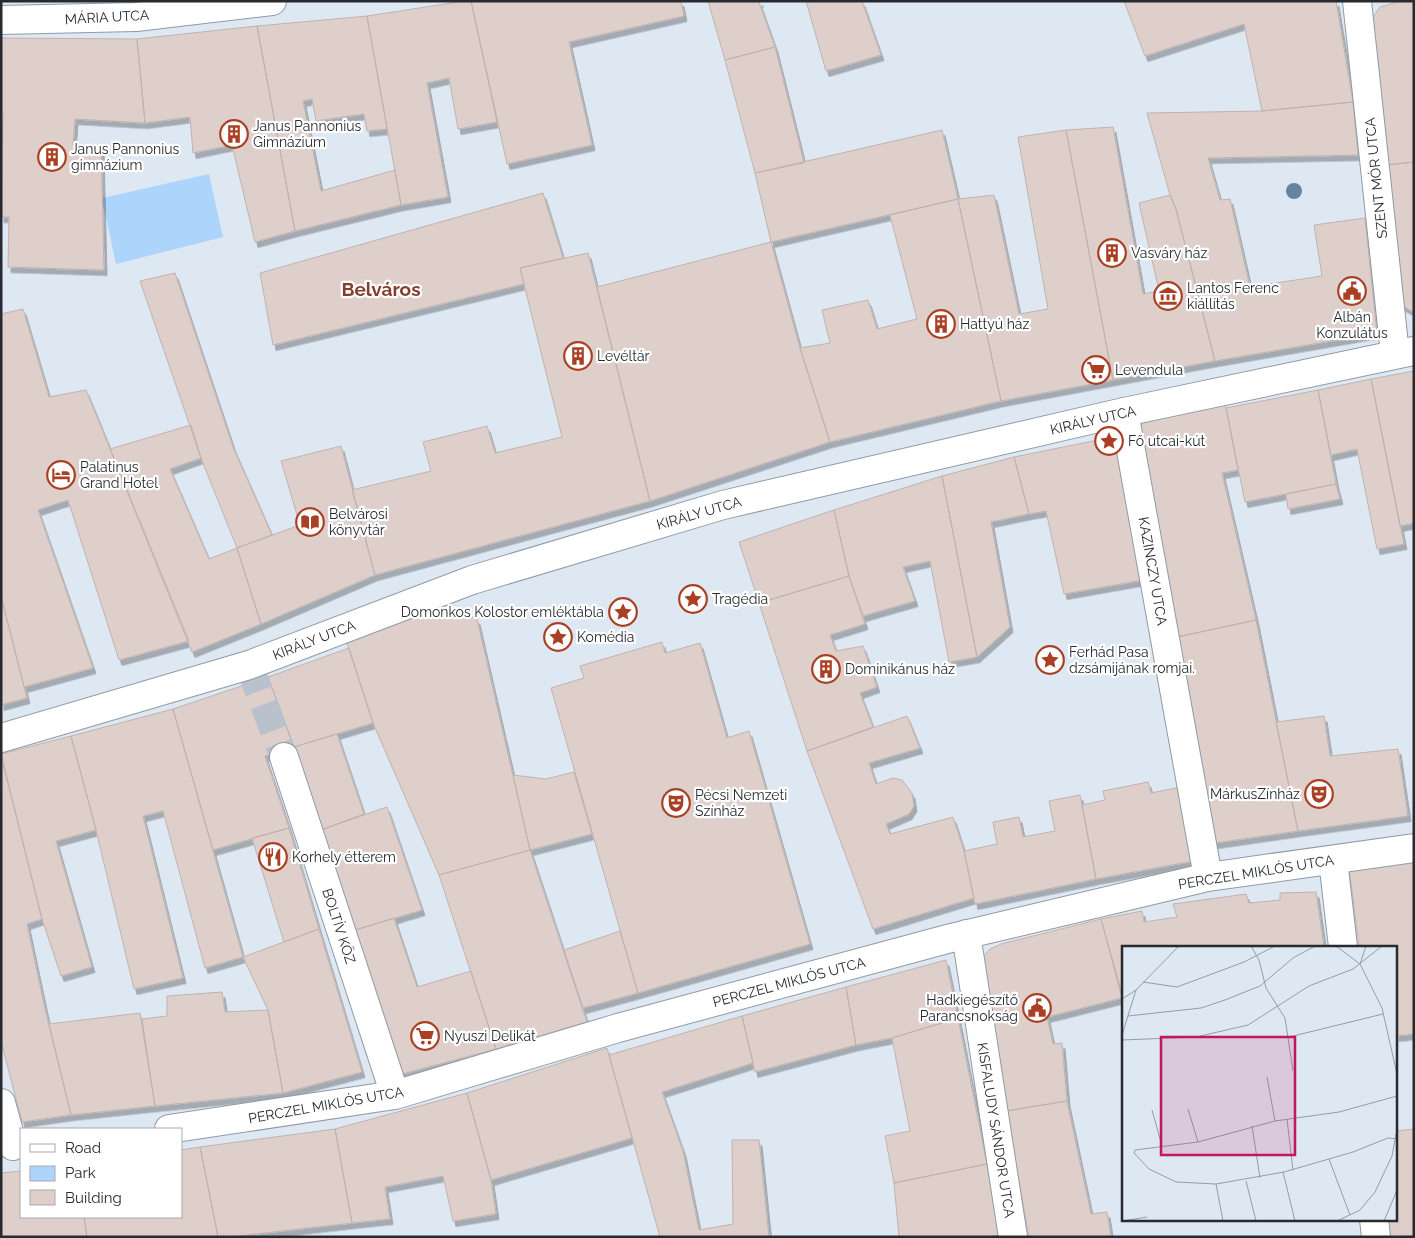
<svg xmlns="http://www.w3.org/2000/svg" width="1415" height="1238" font-family="Raleway,sans-serif">
<defs>
<filter id="shadow"><feDropShadow dx="3" dy="5.5" stdDeviation="0" flood-color="#0004"/></filter>
</defs>
<rect width="100%" height="100%" fill="#dee8f3"/>
<!-- green -->
<path fill="#add5fc" d="M209 174 223 237 116 264 102 198Z"/>
<!-- building -->
<path fill="#decfcb" stroke="#c1b2ae" filter="url(#shadow)" d="M465 1H471L497 122 458 129 449 78 427 83 448 197 401 205 367 16Z
M471 1H681L684 16 569 42 592 145 507 164Z
M708 1H761L759 2 775 47 725 60Z
M806 1H862L881 55 826 71Z
M1124 1H1336L1353 102 1262 111 1244 24 1145 56Z
M1400 1H1414V162L1386 165 1372 18 1380 7Z
M367 16 387 129 367 131 364 114 316 121 312 99 303 101 321 191 395 170 401 205 295 231 257 26Z
M257 26 295 231 255 242 232 145 193 153 190 117 145 123 137 39Z
M1 38 137 39 145 123 75 119 73 145H101L104 270 8 267 9 217H1L3 113H1Z
M775 47 804 163 755 173 725 60Z
M1353 102 1358 155 1208 158 1220 200 1230 199 1250 287 1322 276 1314 225 1365 218 1377 333 1215 361 1176 209 1170 195 1147 113 1262 111Z
M1113 127 1143 294 1159 291 1139 203 1170 195 1176 209 1215 361 1113 380 1066 130Z
M942 130 958 199 771 242 755 173Z
M1066 130 1113 380 1001 401 958 199 994 195 1019 314 1048 309 1018 137Z
M1414 162V312L1397 303 1386 165Z
M543 193 563 258 520 268 524 284 273 345 260 273Z
M958 199 1001 401 830 442 800 348 830 343 822 310 868 300 877 329 917 319 890 215Z
M771 242 800 348 830 442 650 501 597 287Z
M588 253 650 501 375 575 352 490 431 471 423 442 487 426 495 453 562 437 520 268Z
M175 273 233 447 272 535 237 548 201 458 140 281Z
M23 309 49 397 86 390 189 641 119 660 68 500 38 510 93 668 24 687 1 596V314Z
M1414 371V523L1400 526 1371 379Z
M1371 379 1404 544 1377 549 1357 449 1331 455 1318 390Z
M1318 390 1336 484 1245 502 1226 408Z
M1225 403 1238 470 1222 473 1256 620 1177 637 1140 424Z
M191 425 201 458 170 469 209 559 237 548 261 624 192 652 110 449Z
M1093 441 1120 453 1143 580 1064 594 1046 511 1029 514 1014 457Z
M341 446 375 575 261 624 237 548 300 525 281 461Z
M1014 457 1029 514 991 522 1010 627 977 657 942 476Z
M942 476 977 657 949 662 930 561 903 567 915 601 863 616 849 576 834 510Z
M1336 484 1340 499 1288 509 1286 494Z
M834 510 849 576 759 603 739 542Z
M849 576 865 624 830 635 836 651 863 646 877 687 860 693 873 727 807 751 759 603Z
M1 596 27 698 1 705Z
M444 603 477 619 530 850 439 875 373 723 345 637Z
M1256 620 1298 831 1215 843 1177 637Z
M662 642 665 653 700 643 727 738 749 731 810 944 638 993 551 688 584 678 580 666Z
M349 648 373 723 294 747 268 677Z
M268 677 294 747 265 756 289 828 213 850 173 709Z
M173 709 243 957 205 968 163 811 143 816 183 978 134 989 96 830 71 736Z
M907 716 920 748 869 763 876 784 893 778 902 780 912 793 914 806 909 814 886 824 890 834 953 817 964 851 974 898 873 929 807 751Z
M1324 716 1330 756 1398 749 1408 816 1298 831 1276 722Z
M337 734 364 814 318 831 294 747Z
M71 736 96 830 56 841 92 967 61 976 42 919 1 754Z
M3 764 42 919 27 924 45 1009 71 1115 22 1122 1 1041V765Z
M574 772 592 834 530 850 513 775 546 779Z
M1148 782 1151 793 1181 787 1194 861 1096 879 1082 805 1105 800 1103 791Z
M1080 795 1096 879 975 904 964 851 997 844 993 822 1019 817 1023 837 1055 831 1049 801Z
M387 807 422 910 352 931 318 831Z
M289 828 319 929 284 942 252 838Z
M530 850 587 1022 496 1049 439 875Z
M1414 861V1034L1396 1036V947H1359L1349 868Z
M1316 892 1324 947H1124V1001L1101 919 1142 911 1144 922 1177 917 1173 904 1246 894 1249 903 1280 900V893Z
M394 918 417 987 471 971 496 1049 402 1074 352 931Z
M1101 919 1122 998 1047 1017 1053 1044 1062 1043 1067 1101 1006 1111 982 958 990 949 1001 944Z
M319 929 362 1072 283 1093 268 1010 243 957Z
M620 931 638 993 583 1008 564 950Z
M946 960 958 1018 892 1038 856 1045 846 987Z
M846 987 856 1045 755 1072 742 1016Z
M222 992 225 1012 268 1010 283 1093 155 1106 142 1019 167 1016V996Z
M140 1013 155 1106 71 1115 49 1024Z
M742 1016 753 1063 662 1092 683 1151 699 1230 733 1224 732 1140H759L769 1237H660L609 1055Z
M958 1018 987 1164 894 1183 885 1136 910 1131 892 1038Z
M607 1048 632 1138 491 1180 467 1093Z
M467 1093 491 1180 496 1214 453 1221 443 1176 385 1187 390 1219 352 1223 335 1129Z
M1067 1101 1091 1214 1107 1212 1111 1237H1029L1006 1111Z
M335 1129 352 1223 230 1237H218L200 1147Z
M1414 1129V1236L1389 1237 1387 1219H1396V1131Z
M200 1147 218 1237H87L84 1217H181V1150Z
M987 1164 999 1235 988 1237H899L894 1183Z
M21 1171V1217H84L87 1237H1V1173Z"/>
<g fill="none" stroke-linecap="round" stroke-linejoin="round">
<!-- minor-tunnel -->
<path stroke="#b9c2cc" stroke-width="28" stroke-dasharray="28 14" stroke-linecap="butt" d="M249 665 284 757"/>
<defs>
<path id="pedestrian" d="M1 738 249 665 472 580 723 505 1124 412 1414 351"/>
<path id="minor" d="M1357 1 1395 354
M1 20 136 17 272 1
M1124 412 1208 877
M284 757 395 1095
M1333 860 1343 947
M966 934 1013 1237
M1 1103 13 1146
M169 1129 395 1095 618 1028 951 938 1208 877 1414 848
M1374 1219 1376 1237"/>
</defs>
<!-- pedestrian casing -->
<use href="#pedestrian" stroke="#909aa4" stroke-width="30"/>
<!-- minor casing -->
<use href="#minor" stroke="#909aa4" stroke-width="30"/>
<!-- pedestrian -->
<use href="#pedestrian" stroke="#fff" stroke-width="28"/>
<!-- minor -->
<use href="#minor" stroke="#fff" stroke-width="28"/>
</g>
<!-- trees -->
<circle fill="#64849f" cx="1294" cy="191" r="8"/>
<!-- icons -->
<defs>
<symbol id="building-ring" viewBox="-11 -11 22 22"><circle r="9.5" fill="#fff" stroke="#a94023" stroke-width="1.5"/><path d="M-4-6H4V6H1V3H-1V6H-4ZM-2.5-4.3h1.7v1.8h-1.7ZM.8-4.3h1.7v1.8H.8ZM-2.5-1h1.7V.8h-1.7ZM.8-1h1.7V.8H.8Z" fill="#a94023"/></symbol>
<symbol id="civic-ring" viewBox="-11 -11 22 22"><circle r="9.5" fill="#fff" stroke="#a94023" stroke-width="1.5"/><path d="M-.6-6.5H3V-4.5H.6V-3L4-1V1h2V6H-6V1h2V-1L-.6-3ZM-1.2 2.5V6h2.4V2.5Z" fill="#a94023"/></symbol>
<symbol id="museum-ring" viewBox="-11 -11 22 22"><circle r="9.5" fill="#fff" stroke="#a94023" stroke-width="1.5"/><path d="M0-6L6-3V-2H-6V-3ZM-5-1h2V3h-2ZM-1-1h2V3h-2ZM3-1h2V3H3ZM-6 4H6V6H-6Z" fill="#a94023"/></symbol>
<symbol id="supermarket-ring" viewBox="-11 -11 22 22"><circle r="9.5" fill="#fff" stroke="#a94023" stroke-width="1.5"/><path d="M-6-5.5h2.5l.6 2H6L4.5 2H-2.5L-4.4-4H-6ZM-1.5 3.2a1.3 1.3 0 1 0 .1 0ZM3 3.2a1.3 1.3 0 1 0 .1 0Z" fill="#a94023"/></symbol>
<symbol id="sight-ring" viewBox="-11 -11 22 22"><circle r="9.5" fill="#fff" stroke="#a94023" stroke-width="1.5"/><path d="M0-6L1.8-2.2L6-1.7L2.9 1.2L3.7 5.4L0 3.3L-3.7 5.4L-2.9 1.2L-6-1.7L-1.8-2.2Z" fill="#a94023"/></symbol>
<symbol id="hotel-ring" viewBox="-11 -11 22 22"><circle r="9.5" fill="#fff" stroke="#a94023" stroke-width="1.5"/><path d="M-6-4.5h1.5V1H6V5H4.5V3h-9V5H-6ZM-4 0a1.8 1.8 0 1 1 3.6 0ZM.5 0V-2.5h3Q6-2.5 6 0Z" fill="#a94023"/></symbol>
<symbol id="library-ring" viewBox="-11 -11 22 22"><circle r="9.5" fill="#fff" stroke="#a94023" stroke-width="1.5"/><path d="M-6-4Q-3-5.5-.7-3.5V5Q-3 3-6 4ZM6-4Q3-5.5 .7-3.5V5Q3 3 6 4Z" fill="#a94023"/></symbol>
<symbol id="theatre-ring" viewBox="-11 -11 22 22"><circle r="9.5" fill="#fff" stroke="#a94023" stroke-width="1.5"/><path d="M-5-5.5Q0-4 5-5.5V0Q5 5 0 6Q-5 5-5 0ZM-3.3-2.5H-1v1.5H-3.3ZM1-2.5H3.3v1.5H1ZM-2.8 1Q0 5.5 2.8 1Z" fill="#a94023"/></symbol>
<symbol id="restaurant-ring" viewBox="-11 -11 22 22"><circle r="9.5" fill="#fff" stroke="#a94023" stroke-width="1.5"/><path d="M-5-6h1v4h1v-4h1v4h1v-4h1v5L-1.5 .5V6h-2V.5L-5-1ZM5-6V6H3V1.5H1.5Q1.5-4 5-6Z" fill="#a94023"/></symbol>
</defs>
<g fill-rule="evenodd">
<use href="#building-ring" x="218" y="118" width="32" height="32"/>
<use href="#building-ring" x="36" y="141" width="32" height="32"/>
<use href="#building-ring" x="1096" y="237" width="32" height="32"/>
<use href="#civic-ring" x="1336" y="275" width="32" height="32"/>
<use href="#museum-ring" x="1152" y="280" width="32" height="32"/>
<use href="#building-ring" x="925" y="308" width="32" height="32"/>
<use href="#building-ring" x="562" y="340" width="32" height="32"/>
<use href="#supermarket-ring" x="1080" y="354" width="32" height="32"/>
<use href="#sight-ring" x="1093" y="425" width="32" height="32"/>
<use href="#hotel-ring" x="45" y="459" width="32" height="32"/>
<use href="#library-ring" x="294" y="506" width="32" height="32"/>
<use href="#sight-ring" x="677" y="583" width="32" height="32"/>
<use href="#sight-ring" x="607" y="596" width="32" height="32"/>
<use href="#sight-ring" x="542" y="621" width="32" height="32"/>
<use href="#sight-ring" x="1034" y="644" width="32" height="32"/>
<use href="#building-ring" x="810" y="653" width="32" height="32"/>
<use href="#theatre-ring" x="1303" y="778" width="32" height="32"/>
<use href="#theatre-ring" x="660" y="787" width="32" height="32"/>
<use href="#restaurant-ring" x="257" y="841" width="32" height="32"/>
<use href="#civic-ring" x="1021" y="992" width="32" height="32"/>
<use href="#supermarket-ring" x="409" y="1020" width="32" height="32"/>
</g>
<g text-anchor="middle" stroke-width="4.5" stroke-linejoin="round" paint-order="stroke">
<!-- street labels -->
<g font-size="14" fill="#272b2f" stroke="#fff">
<text transform="translate(107 17) rotate(-3)" y="5">MÁRIA UTCA</text>
<text transform="translate(1376 178) rotate(-96)" y="5">SZENT MÓR UTCA</text>
<text transform="translate(1093 420) rotate(-13)" y="5">KIRÁLY UTCA</text>
<text transform="translate(699 513) rotate(-16)" y="5">KIRÁLY UTCA</text>
<text transform="translate(1153 571) rotate(80)" y="5">KAZINCZY UTCA</text>
<text transform="translate(314 640) rotate(-21)" y="5">KIRÁLY UTCA</text>
<text transform="translate(1256 872) rotate(-9)" y="5">PERCZEL MIKLÓS UTCA</text>
<text transform="translate(339 926) rotate(72)" y="5">BOLTÍV KÖZ</text>
<text transform="translate(789 982) rotate(-15)" y="5">PERCZEL MIKLÓS UTCA</text>
<text transform="translate(326 1105) rotate(-10)" y="5">PERCZEL MIKLÓS UTCA</text>
<text transform="translate(996 1130) rotate(81)" y="5">KISFALUDY SÁNDOR UTCA</text>
</g>
<!-- poi labels -->
<g font-size="14" fill="#272b2f" stroke="#fff" text-anchor="start">
<text x="253" y="131">Janus Pannonius<tspan x="253" dy="16">Gimnázium</tspan></text>
<text x="71" y="154">Janus Pannonius<tspan x="71" dy="16">gimnázium</tspan></text>
<text x="1131" y="258">Vasváry ház</text>
<text x="1187" y="293">Lantos Ferenc<tspan x="1187" dy="16">kiállítás</tspan></text>
<text x="1352" y="322" text-anchor="middle">Albán<tspan x="1352" dy="16">Konzulátus</tspan></text>
<text x="960" y="329">Hattyú ház</text>
<text x="597" y="361">Levéltár</text>
<text x="1115" y="375">Levendula</text>
<text x="1128" y="446">Fő utcai-kút</text>
<text x="80" y="472">Palatinus<tspan x="80" dy="16">Grand Hotel</tspan></text>
<text x="329" y="519">Belvárosi<tspan x="329" dy="16">könyvtár</tspan></text>
<text x="712" y="604">Tragédia</text>
<text x="604" y="617" text-anchor="end">Domonkos Kolostor emléktábla</text>
<text x="577" y="642">Komédia</text>
<text x="1069" y="657">Ferhád Pasa<tspan x="1069" dy="16">dzsámijának romjai.</tspan></text>
<text x="845" y="674">Dominikánus ház</text>
<text x="1300" y="799" text-anchor="end">MárkusZínház</text>
<text x="695" y="800">Pécsi Nemzeti<tspan x="695" dy="16">Színház</tspan></text>
<text x="292" y="862">Korhely étterem</text>
<text x="1018" y="1005" text-anchor="end">Hadkiegészítő<tspan x="1018" dy="16">Parancsnokság</tspan></text>
<text x="444" y="1041">Nyuszi Delikát</text>
</g>
<!-- district labels -->
<g font-size="19" font-weight="bold" fill="#843f2c" stroke="#fff">
<text x="381" y="296">Belváros</text>
</g>
</g>
<!-- overview -->
<g transform="translate(1122 946)">
<rect width="275" height="275" fill="#dee8f3"/>
<path fill="none" stroke="#959ca5" stroke-width="1" d="M129 0 137 14 144 42 163 72 171 125M214 0 238 18M244 0 238 18 260 62 275 128M21 36 55 41 122 16 153 0M0 53 14 44M6 70 79 62 103 54 138 40 171 12 193 0M0 89 14 44 57 0M167 91 261 68M0 94 74 91 126 79 187 40 231 23 260 0M145 131 153 175M275 150 217 166 153 175 76 196 13 204 12 207 27 223 54 236 94 238 162 226 231 206 266 192 275 193M66 163 76 196M30 164 40 200M165 173 171 224M130 180 138 232M207 213 228 269M161 226 173 275M124 235 134 275M94 238 101 275M1 275 25 271M215 275 238 264 253 246 270 210 275 183M262 275 275 244"/>
<path fill="#c2185b" fill-opacity="0.15" stroke="#c2185b" stroke-width="2.5" d="M39 91H173V209H39Z"/>
<rect width="275" height="275" fill="none" stroke="#272b2f" stroke-width="2.5"/>
</g>
<!-- border -->
<rect width="1415" height="1238" fill="none" stroke="#272b2f" stroke-width="5"/>
<!-- legend -->
<rect x="20" y="1128" width="162" height="90" fill="#ffffff" stroke="#a9aaac"/>
<rect x="30" y="1144" width="25" height="8" fill="#ffffff" stroke="#a9aaac"/>
<text x="65" y="1153" font-size="15" fill="#272b2f">Road</text>
<rect x="30" y="1166" width="25" height="15" fill="#add5fc" stroke="#a9aaac"/>
<text x="65" y="1178" font-size="15" fill="#272b2f">Park</text>
<rect x="30" y="1190" width="25" height="15" fill="#decfcb" stroke="#a9aaac"/>
<text x="65" y="1203" font-size="15" fill="#272b2f">Building</text>
</svg>
